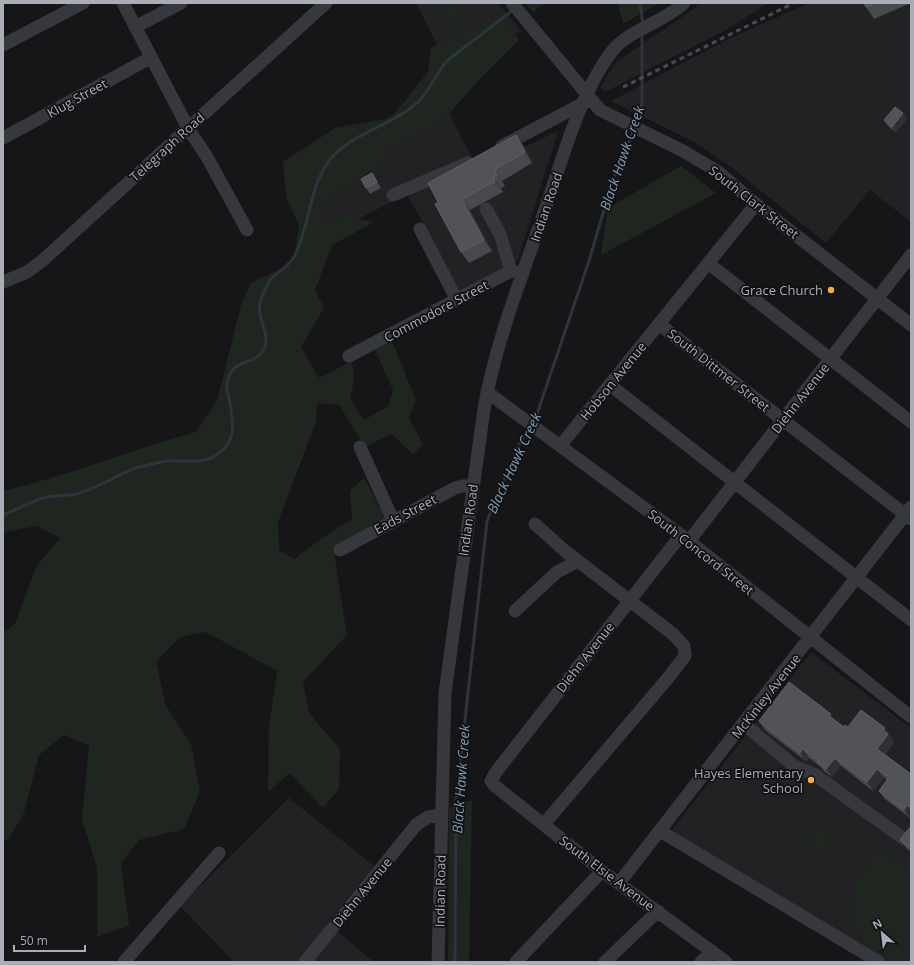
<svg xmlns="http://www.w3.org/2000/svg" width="914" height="965" font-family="'Open Sans',sans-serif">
<rect width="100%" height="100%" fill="#161618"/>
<!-- built -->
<path fill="#222225" d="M416 3H498L521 31 448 67Z
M699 3H768L728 29 605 92 600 87 616 62 695 8Z
M809 3H911V222L870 190 826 243 731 167 694 142 611 101 728 39Z
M438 92 478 169 558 131 518 260 460 291 407 194 323 237 288 168Z
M811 652 911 728V962H890L671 831Z
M289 798 374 866 327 923 374 962H234L180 906Z"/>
<!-- green -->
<path fill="#1e261f" d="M444 3H455L467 16 457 26 440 7Z
M525 3H546L533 12Z
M618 3H660L623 24Z
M500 14 519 40 478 81 441 123 387 148 381 165 319 205 322 223 343 216 374 222 332 245 315 290 324 308 301 347 319 378 352 361 354 380 350 399 364 420 388 406 393 390 375 350 392 341 416 400 409 418 423 444 413 454 391 434 365 447 339 405 317 403 316 422 278 522 279 550 294 559 328 534 352 519 350 491 364 478 386 519 335 547V559L347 635 303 682 309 713 340 749 339 789 323 808 290 773 268 792 269 727 277 671 206 632 180 637 156 662 166 706 191 744 200 791 184 829 139 840 121 863 129 925 97 937V867L82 820 89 745 64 735 39 755 24 813 8 840H3V633L15 624 36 567 60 538 37 526 3 532V491C69 476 131 449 196 432L217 401 241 305 251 283 293 263 299 226 286 197 283 162 335 128 391 118 428 72 431 48Z
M681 166 716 193 601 255 608 208Z
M472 800 469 962H448L449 808Z
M821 822 834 833 819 853 805 842Z
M879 851 911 868V962H890L875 951 859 936 852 918 855 880Z"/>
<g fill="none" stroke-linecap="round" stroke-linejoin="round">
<!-- stream -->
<path stroke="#2c353c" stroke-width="3" d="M640 3 643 25
M636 124 642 103V33
M532 422 538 411 589 261 613 179 634 130
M3 515C16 510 30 502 43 498 54 495 65 496 76 494 97 489 113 477 133 469 142 466 152 464 161 462 179 458 198 466 215 456 239 441 233 422 229 398 228 393 226 388 227 384 231 356 254 368 264 349 271 334 256 317 260 303 262 295 268 282 273 277 280 270 289 266 294 257 310 228 309 186 329 161 349 135 384 128 411 108 429 95 434 75 448 60L513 10
M455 962 456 801 487 521 519 445 529 427"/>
<!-- minor -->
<path stroke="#37383d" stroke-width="13" d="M123 3 188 128 207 157 247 230
M512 3 600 110 683 151 717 171 756 204 911 325
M135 27 181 3
M3 45 83 3
M3 138 150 58
M502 146 584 103
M393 195 468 163
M486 209 500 234 511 271
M420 229 457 300
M708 263 911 422
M3 282 27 272 42 261 326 3
M659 324 911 519
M349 356 511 271 523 274
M610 385 911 620
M487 392 689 541 911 717
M560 446 756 204
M360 447 393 520
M535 524 565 551 673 634 684 646 685 656 668 678 544 824
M681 535 496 772 491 781 495 786 602 871 726 962
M689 541 911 255
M340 550 455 488 462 486H473
M515 611 557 572 578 561
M744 724 794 766 814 774 904 839
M660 831 879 962
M619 883 911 507
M124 962 219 853
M305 962 416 825 428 817 441 815
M438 962 445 693 484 409C496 340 524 271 547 204 563 156 582 89 613 50 629 30 666 21 684 3
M516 962 602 871
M605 962 658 911
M701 962 712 951"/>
<!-- rail -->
<path stroke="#4a4c52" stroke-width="3" stroke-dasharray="5 4" stroke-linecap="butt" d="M623 87 794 3"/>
</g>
<!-- wall -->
<path fill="#47494d" d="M864 3H911L874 19 866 7Z
M903 113 907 119 896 132 888 126 884 120Z
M516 135 524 146 532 163 502 181 505 186 501 188 503 192 470 210 492 251 469 263 461 252 438 202Z
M372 173 381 188 370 194 366 188Z
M759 721H835L844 727H848L891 737H890L894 742 885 755 911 774V817L910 818 885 799 879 791 887 780 884 777 873 791 841 766 832 777 824 771 821 767 809 758 806 761 765 730Z
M911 826V852L907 849 900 840Z"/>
<!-- shaded-wall -->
<path fill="#2f3033" d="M903 113 907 119 896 132 892 127Z
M516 135 524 146 532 163 525 152Z
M494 170 502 181 505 186 497 175Z
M372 173 376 179 381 188 377 182Z
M493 177 501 188 503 192 495 181Z
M462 199 470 210 492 251 484 240Z
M831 714 837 723 829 716Z
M885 728 894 742 883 757 877 749 883 730Z
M803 749 809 758 806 761 800 753Z
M835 758 841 766 832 777 826 769Z
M877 769 884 777 873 791 867 782Z
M907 805 911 810V817L910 818 904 810Z"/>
<!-- building -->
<path fill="#525359" stroke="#5f6168" d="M864 3H876L866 7Z
M895 107 903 113 892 127 884 120Z
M516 135 525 152 494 170 497 175 493 177 495 181 462 199 484 240 461 252 435 204 438 202 428 183Z
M372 173 377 182 366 188 361 179Z
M789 682 831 714 829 716 844 727 845 725 848 727 861 710 885 728 883 730 888 734 877 749 911 774V808L907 805 904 810 879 791 889 777 877 769 867 782 835 758 826 769 818 763 819 761 803 749 800 753 759 721Z
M911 826V848L900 840Z"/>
<!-- markers -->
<g fill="#f2b134" stroke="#111113" stroke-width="1.5">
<circle cx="831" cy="290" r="4"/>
<circle cx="811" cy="780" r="4"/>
</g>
<g text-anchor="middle" stroke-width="3.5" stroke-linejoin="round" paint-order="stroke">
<!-- street labels -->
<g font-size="13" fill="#a8adb8" stroke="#111113">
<text transform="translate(77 98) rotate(-29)" y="5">Klug Street</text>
<text transform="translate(167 147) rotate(-42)" y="5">Telegraph Road</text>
<text transform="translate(754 202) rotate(38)" y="5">South Clark Street</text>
<text transform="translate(546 207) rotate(-71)" y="5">Indian Road</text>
<text transform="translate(436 311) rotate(-28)" y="5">Commodore Street</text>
<text transform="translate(719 370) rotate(38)" y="5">South Dittmer Street</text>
<text transform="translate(613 381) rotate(-51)" y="5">Hobson Avenue</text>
<text transform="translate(800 398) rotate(-52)" y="5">Diehn Avenue</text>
<text transform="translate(405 514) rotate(-28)" y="5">Eads Street</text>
<text transform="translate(468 520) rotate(-82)" y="5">Indian Road</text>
<text transform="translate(701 552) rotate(38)" y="5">South Concord Street</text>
<text transform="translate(585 657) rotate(-52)" y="5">Diehn Avenue</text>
<text transform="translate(766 696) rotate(-52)" y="5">McKinley Avenue</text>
<text transform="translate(607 873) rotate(37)" y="5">South Elsie Avenue</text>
<text transform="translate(440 891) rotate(-89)" y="5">Indian Road</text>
<text transform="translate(362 892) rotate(-51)" y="5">Diehn Avenue</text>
</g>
<!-- poi labels -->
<g font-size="13" fill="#a8adb8" stroke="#111113" text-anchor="end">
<text x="823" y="295">Grace Church</text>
<text x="803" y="778">Hayes Elementary<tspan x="803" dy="15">School</tspan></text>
</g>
<!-- water labels -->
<g font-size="14" font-style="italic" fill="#7f9bb3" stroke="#111113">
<text transform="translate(622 158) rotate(-71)" y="5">Black Hawk Creek</text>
<text transform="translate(514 463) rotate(-65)" y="5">Black Hawk Creek</text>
<text transform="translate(461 779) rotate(-86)" y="5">Black Hawk Creek</text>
</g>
</g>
<!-- border -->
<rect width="914" height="965" fill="none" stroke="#a8adb8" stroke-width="8"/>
<!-- north arrow -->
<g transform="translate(882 933) rotate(332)" stroke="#111113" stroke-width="3" paint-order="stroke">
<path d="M0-3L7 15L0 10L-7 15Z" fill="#a8adb8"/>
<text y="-6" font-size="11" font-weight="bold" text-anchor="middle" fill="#a8adb8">N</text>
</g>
<!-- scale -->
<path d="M14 945v6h71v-6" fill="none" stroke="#a8adb8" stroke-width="2"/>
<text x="20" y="945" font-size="12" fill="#a8adb8" stroke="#111113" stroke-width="3" paint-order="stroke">50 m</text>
</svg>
